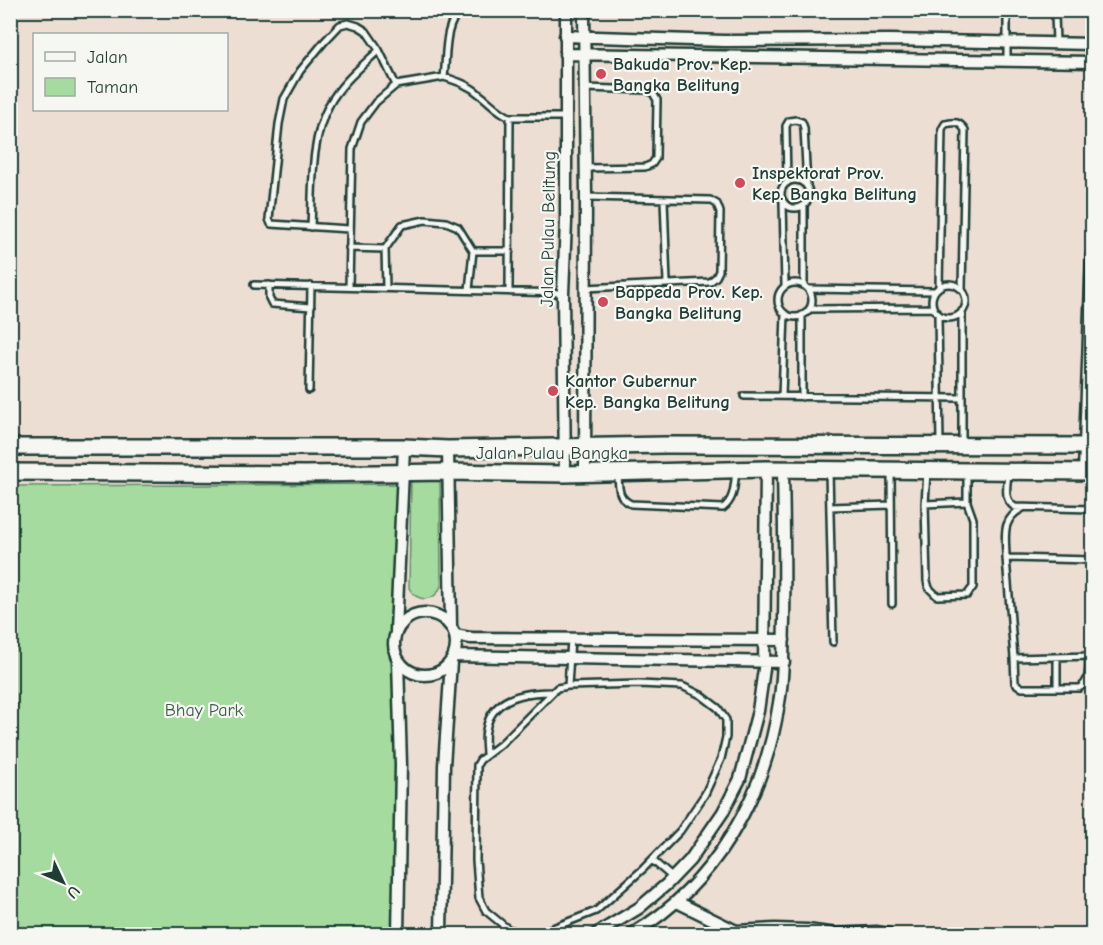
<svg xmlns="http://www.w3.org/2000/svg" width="1103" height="945" font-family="'Comic Neue',sans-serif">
<rect width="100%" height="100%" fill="#edded4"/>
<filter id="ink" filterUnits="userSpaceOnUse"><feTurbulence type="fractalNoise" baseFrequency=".0167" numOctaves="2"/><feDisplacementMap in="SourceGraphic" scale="12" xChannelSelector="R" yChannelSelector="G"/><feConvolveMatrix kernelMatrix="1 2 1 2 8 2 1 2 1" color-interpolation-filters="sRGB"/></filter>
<g filter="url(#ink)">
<!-- green -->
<path fill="#a5db9f" stroke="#628c6a" stroke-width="1.5" d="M411 480H440L441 586C435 602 417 603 409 588Z
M396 484 401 934H11L10 486Z"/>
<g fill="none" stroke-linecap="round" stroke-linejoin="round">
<defs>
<path id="service" d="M1039 10 1052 11 1055 14 1056 43
M1007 61V17L1011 10
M444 77C457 81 469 85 479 94 490 102 498 112 510 117H565
M584 88 647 90 653 93 657 100 656 158 652 164 645 167 586 168
M781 194a14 14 0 1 1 28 0a14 14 0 1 1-28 0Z
M787 183 786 126 789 121 796 120 802 122 804 128 807 186
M664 199 667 283
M783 203 785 285
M311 227C313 188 310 140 329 105 341 83 361 67 379 50
M349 229 271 224 269 219 279 124 284 99 300 71 324 42 340 25 348 23 358 26 366 31 379 50 396 85
M349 248 385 249
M473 251H510
M778 300a17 17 0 1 1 34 0a17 17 0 1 1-34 0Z
M932 301a17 17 0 1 1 34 0a17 17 0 1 1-34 0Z
M254 285 563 293
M269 285V298L272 304 311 307
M804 285V205
M349 287 352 149 361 122 376 102 396 85 444 77C447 57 443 23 462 10
M939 287 942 129 945 124C955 122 959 121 965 130L962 290
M386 288 385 249 402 225 425 220 446 222 458 227 473 251 469 290
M585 288 710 282 716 277 719 271 720 212 717 204 710 200 586 197
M809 289 934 291
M509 291 510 117
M809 309 933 308
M938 315 940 444
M309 390 311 286
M744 396 962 398
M782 396 785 314
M802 397V315
M962 444V311
M829 471 833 642
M927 471 925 504 967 502V472
M891 472 892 604
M1008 473C1007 486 1003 500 1015 507L1092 509
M618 476C619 489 618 498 631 504L723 508C735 499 734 485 736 471
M925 504 927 581 929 588 937 596 967 595 973 587V519L967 502
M830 507 891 505
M1023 508C1000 520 1006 536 1006 558L1092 560
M1006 558 1014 658 1092 656
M1057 657V688
M1014 658 1015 683 1022 688H1079C1091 682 1088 668 1089 656
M639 684 682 686 701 695 718 708 726 720V737L721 759 705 794 680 831 643 869 596 911 540 933H523L508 929 486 911 479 898 476 860 477 765 480 760 501 744 557 688 568 686Z
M568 686 571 639
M486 755C486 747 484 738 486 730 491 698 524 692 551 692
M652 860 673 878"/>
<path id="minor" d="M584 10 586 197 585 473
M565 36 724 41 890 40 1092 44
M565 54 1092 62
M448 449 451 626
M1084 472 1092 255
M565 474 563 293 566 222V10
M394 644a31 31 0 1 1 62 0a31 31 0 1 1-62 0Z
M396 631 404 447
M455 635 471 638 784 640
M454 656 784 662
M677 902 736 931 775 929 807 930 836 934 876 932 888 934
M398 934 401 765 398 661
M441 934 444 766 451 662
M596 934 639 908 667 884 690 860 723 812 740 779 758 711 764 669 766 469
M632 934C715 885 765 796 779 703 784 676 783 648 784 621 785 570 784 520 783 470"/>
<path id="secondary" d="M10 447H404L448 449 665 445 1092 446
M10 472 305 474 448 472 565 474 766 469 1092 472"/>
</defs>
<!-- service casing -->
<use href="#service" stroke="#1f3d34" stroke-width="10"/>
<!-- minor casing -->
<use href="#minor" stroke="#1f3d34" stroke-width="15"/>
<!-- secondary casing -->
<use href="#secondary" stroke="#1f3d34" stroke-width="20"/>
<!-- service -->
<use href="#service" stroke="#f6f6f2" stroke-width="5"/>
<!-- minor -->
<use href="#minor" stroke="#f6f6f2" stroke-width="10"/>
<!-- secondary -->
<use href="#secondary" stroke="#f6f6f2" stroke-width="15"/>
</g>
</g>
<!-- markers -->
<g fill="#d1495b" stroke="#f6f6f2" stroke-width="2">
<circle cx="601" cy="74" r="6"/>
<circle cx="740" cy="183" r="6"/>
<circle cx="603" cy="302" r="6"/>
<circle cx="553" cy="391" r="6"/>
</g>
<g text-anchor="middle" stroke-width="4.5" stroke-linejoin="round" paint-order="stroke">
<!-- poi labels -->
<g font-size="18" font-weight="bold" fill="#1f3d34" stroke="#f6f6f2" text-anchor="start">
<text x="613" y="70">Bakuda Prov. Kep.<tspan x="613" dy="21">Bangka Belitung</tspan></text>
<text x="752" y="179">Inspektorat Prov.<tspan x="752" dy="21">Kep. Bangka Belitung</tspan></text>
<text x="615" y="298">Bappeda Prov. Kep.<tspan x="615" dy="21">Bangka Belitung</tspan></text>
<text x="565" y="387">Kantor Gubernur<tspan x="565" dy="21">Kep. Bangka Belitung</tspan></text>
</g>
<!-- street labels -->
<g font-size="18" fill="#1f3d34" stroke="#f6f6f2">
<text transform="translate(548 229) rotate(-89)" y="6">Jalan Pulau Belitung</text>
<text x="552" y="459">Jalan Pulau Bangka</text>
</g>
<!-- park labels -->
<g font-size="18" fill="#3a5d49" stroke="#f6f6f2">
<text x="204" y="716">Bhay Park</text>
</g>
</g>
<!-- margin -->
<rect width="1103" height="945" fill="none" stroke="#f6f6f2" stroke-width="36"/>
<rect x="18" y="18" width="1067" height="909" fill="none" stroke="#1f3d34" stroke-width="2" filter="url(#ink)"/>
<!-- legend -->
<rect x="33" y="33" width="195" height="78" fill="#f6f6f2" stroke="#a0aca6" stroke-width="1.5"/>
<rect x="45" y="52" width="30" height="9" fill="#f6f6f2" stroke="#a0aca6" stroke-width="1.5"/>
<text x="87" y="63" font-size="18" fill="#1f3d34">Jalan</text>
<rect x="45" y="78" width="30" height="18" fill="#a5db9f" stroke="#a0aca6" stroke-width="1.5"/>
<text x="87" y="93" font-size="18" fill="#1f3d34">Taman</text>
<!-- north arrow -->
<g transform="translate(63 882) rotate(134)" stroke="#f6f6f2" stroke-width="4.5" paint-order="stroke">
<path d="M0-4.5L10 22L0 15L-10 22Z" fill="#1f3d34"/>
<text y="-9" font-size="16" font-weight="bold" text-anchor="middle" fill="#1f3d34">U</text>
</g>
</svg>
